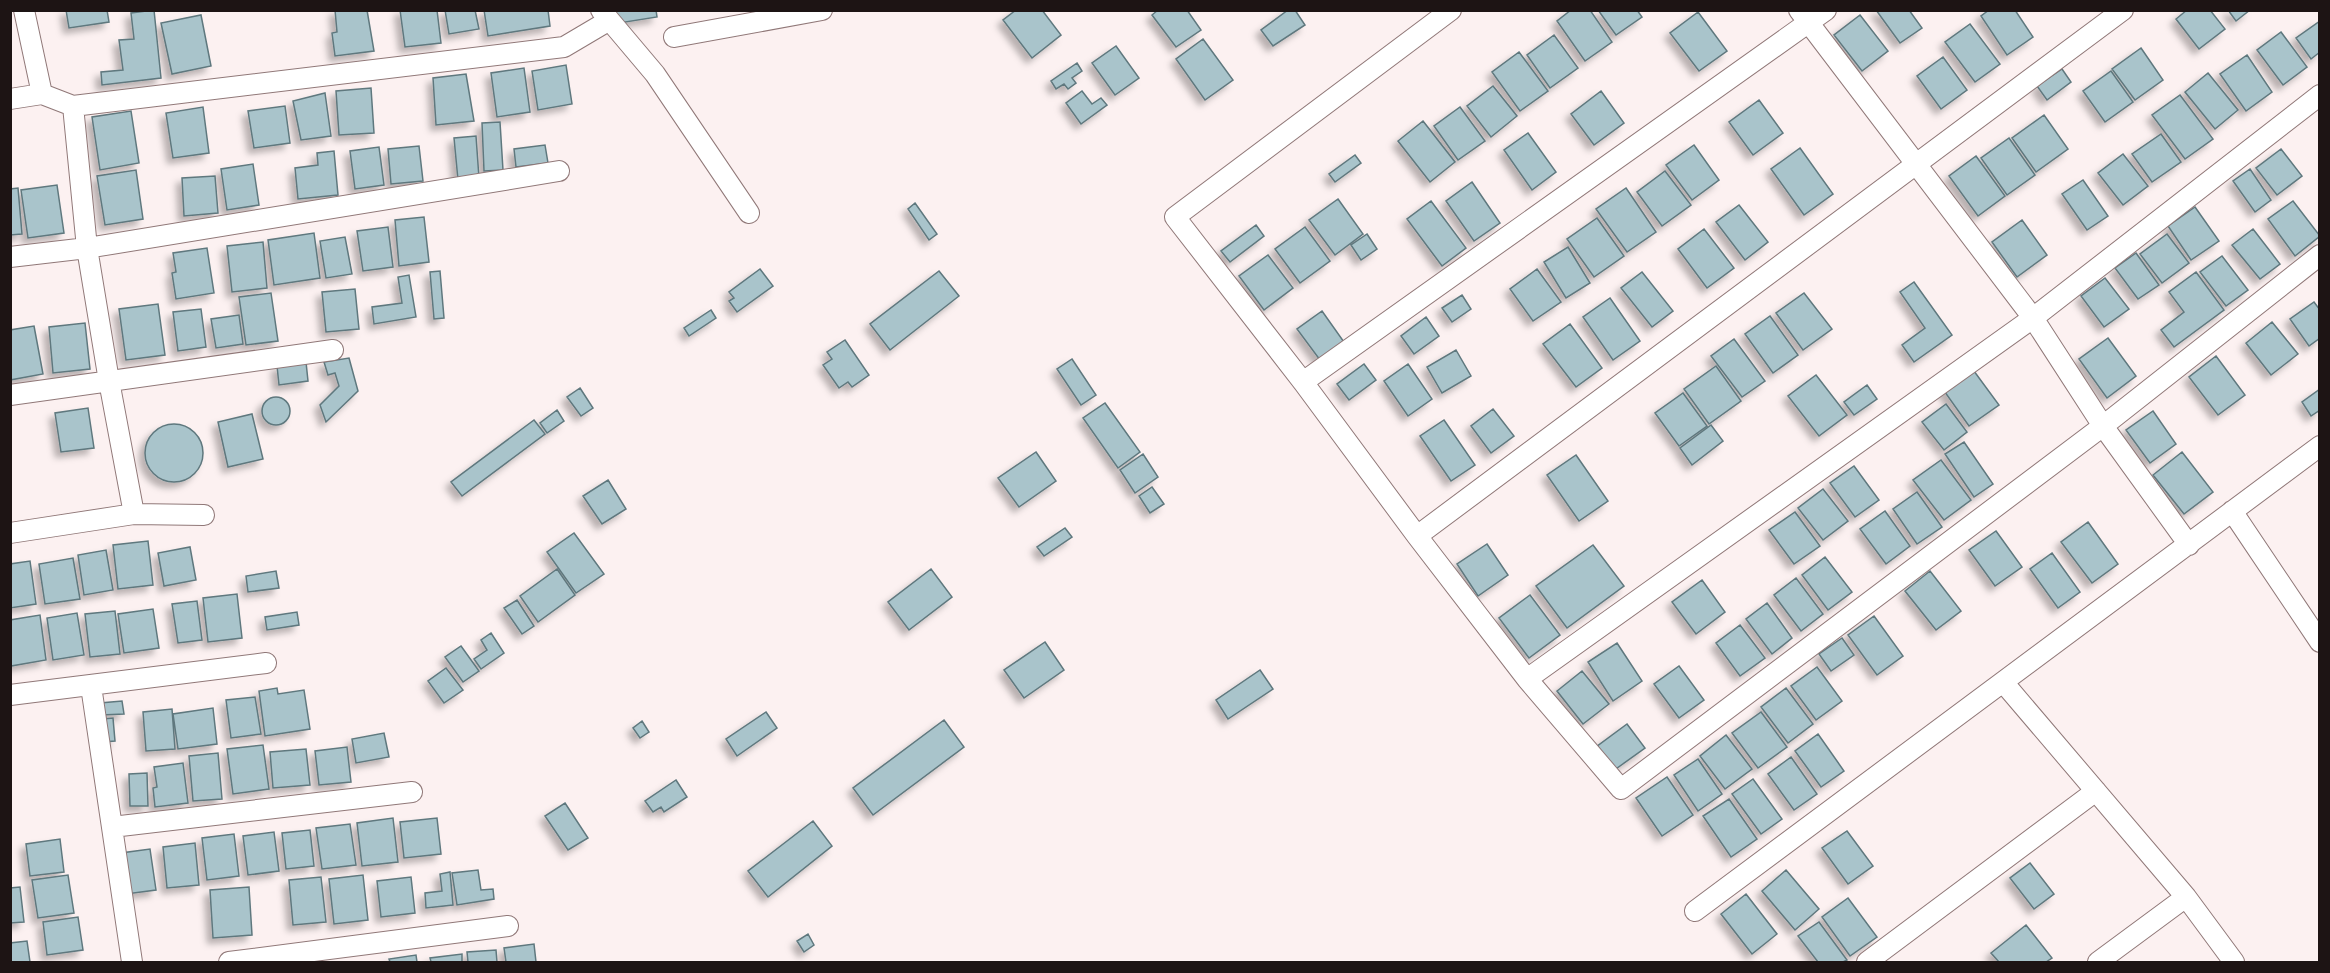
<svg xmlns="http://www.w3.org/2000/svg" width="2330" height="973" font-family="Overpass,sans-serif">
<defs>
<filter id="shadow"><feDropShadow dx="-5.5" dy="5.5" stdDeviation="3" flood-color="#0004"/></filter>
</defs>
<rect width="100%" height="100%" fill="#fcf1f1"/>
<!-- building -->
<path fill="#a9c4cb" stroke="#5f787e" stroke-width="1.5" filter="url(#shadow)" d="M66 10H107L109 22 69 28Z
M154 10 161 78 102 85 101 72 123 70 119 40 134 39 131 13Z
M335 10H367L374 51 335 56 332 33 337 32Z
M400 10H437L441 43 405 47Z
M445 10H475L479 29 449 34Z
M484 10H548L550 26 488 36Z
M611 10H656L657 17 613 24Z
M1016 10H1042L1061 35 1032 58 1003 20Z
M1158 10H1187L1201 30 1176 47 1152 15Z
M1288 10H1295L1305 25 1273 46 1261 30Z
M1571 10H1590L1612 42 1585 61 1557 21Z
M1598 10H1637L1642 17 1616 35Z
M1876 10H1909L1922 28 1900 43Z
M1989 10H2015L2033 37 2007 55 1981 16Z
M2187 10H2210L2225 29 2199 49 2176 19Z
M2228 10H2250L2236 21Z
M1698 12 1727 51 1699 71 1670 33Z
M201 15 211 66 172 74 161 23Z
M1860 15 1888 51 1862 71 1834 35Z
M2320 21V52L2311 59 2296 38Z
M1970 24 2000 64 1975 82 1945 42Z
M2281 32 2307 67 2283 85 2257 50Z
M1554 35 1578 68 1550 88 1527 55Z
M1203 39 1233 80 1205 100 1176 59Z
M1116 46 1139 78 1115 95 1092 63Z
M2141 48 2163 80 2135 100 2112 69Z
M1519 52 1548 91 1520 111 1492 72Z
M2247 55 2272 92 2246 111 2220 74Z
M1943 57 1967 90 1941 109 1917 76Z
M1077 63 1082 71 1072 78 1076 83 1068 89 1064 84 1056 89 1051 81Z
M566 65 572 104 538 110 532 71Z
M524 68 530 112 497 117 491 73Z
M2062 69 2071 82 2047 100 2037 86Z
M2111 71 2133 102 2105 122 2083 91Z
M2208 73 2238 110 2215 129 2185 92Z
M466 74 474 121 436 125 433 78Z
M1493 86 1517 116 1491 137 1467 106Z
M371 88 374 133 339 135 336 91Z
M1082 91 1092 104 1101 98 1107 105 1081 124 1066 103Z
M1601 91 1624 123 1594 145 1571 114Z
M325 93 331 136 301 140 293 101Z
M2180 95 2213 139 2185 159 2152 115Z
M1759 100 1783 133 1753 155 1729 122Z
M285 106 290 143 254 148 248 111Z
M203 107 209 153 173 158 166 113Z
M1460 107 1485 141 1458 160 1434 126Z
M131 111 139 163 100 170 92 117Z
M2044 115 2068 149 2036 172 2012 138Z
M1423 121 1455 162 1430 182 1398 141Z
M500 122 503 170 484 171 482 123Z
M1528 133 1556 172 1532 190 1504 150Z
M2161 134 2181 162 2152 182 2132 154Z
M476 136 479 178 458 180 454 138Z
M2009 138 2035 175 2007 195 1981 158Z
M545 145 548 163 516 167 514 149Z
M1694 145 1719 180 1692 200 1666 165Z
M419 146 423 181 391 184 388 149Z
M379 147 384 185 355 189 350 151Z
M1800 148 1833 194 1804 215 1771 169Z
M2281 149 2302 176 2277 195 2256 168Z
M334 151 338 195 298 199 295 168 318 165 317 153Z
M2123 154 2148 186 2123 205 2098 173Z
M1355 155 1361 163 1335 182 1329 174Z
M1976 156 2005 196 1978 216 1949 176Z
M253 164 259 205 227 210 221 169Z
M2250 169 2271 200 2255 212 2233 181Z
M136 170 143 219 105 225 97 176Z
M1665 171 1691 205 1662 226 1637 192Z
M215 176 218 213 184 216 182 178Z
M2083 180 2108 216 2087 230 2062 194Z
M1472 182 1500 223 1474 241 1446 201Z
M57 185 64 233 28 238 21 190Z
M18 188 22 234 10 235V189Z
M1626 188 1656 232 1627 252 1596 209Z
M1338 199 1363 234 1335 255 1309 220Z
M1431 201 1466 248 1442 266 1407 219Z
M2293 201 2320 236 2295 256 2268 219Z
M915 203 937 234 929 240 908 209Z
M1739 205 1768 242 1745 260 1716 222Z
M2195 207 2219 241 2191 260 2168 226Z
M424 217 429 262 399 266 395 220Z
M1597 218 1624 256 1594 277 1567 239Z
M2022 220 2047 255 2017 277 1992 242Z
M1256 225 1264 236 1230 262 1221 251Z
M388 227 393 267 363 271 357 231Z
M1305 227 1330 261 1300 283 1275 249Z
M1704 229 1734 268 1707 288 1678 249Z
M2253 229 2280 264 2260 279 2232 245Z
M314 233 320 278 274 285 268 240Z
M1367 234 1377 249 1361 260 1351 245Z
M2167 234 2189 263 2162 283 2140 254Z
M345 237 352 274 326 278 320 241Z
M263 242 267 288 232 292 227 246Z
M1568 247 1590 283 1566 298 1544 262Z
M207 248 214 293 176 299 172 273 176 272 173 253Z
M2136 253 2159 285 2138 299 2115 268Z
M1268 255 1293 288 1264 310 1239 276Z
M2222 256 2248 290 2226 306 2200 272Z
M760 269 773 286 737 312 729 301 734 298 729 292Z
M1537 269 1561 302 1533 321 1510 289Z
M440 271 444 318 434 319 430 272Z
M939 271 959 296 890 350 870 324Z
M1642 272 1673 311 1652 327 1621 288Z
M2196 272 2224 310 2174 347 2161 330 2184 312 2169 292Z
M409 275 416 317 374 324 372 307 402 303 398 277Z
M2105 278 2129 309 2104 327 2081 296Z
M1914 282 1952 335 1914 362 1902 345 1925 328 1900 292Z
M355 289 359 329 326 332 322 292Z
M271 293 278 341 246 345 239 297Z
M1804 293 1832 329 1803 350 1776 313Z
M1462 295 1471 309 1452 322 1442 308Z
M1610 298 1640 341 1613 360 1583 317Z
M2314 302 2320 310V338L2309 346 2290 319Z
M158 304 165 355 126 360 119 309Z
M201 309 206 347 178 351 173 312Z
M711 310 716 318 689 336 684 328Z
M1322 311 1344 342 1320 360 1297 329Z
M239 315 243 344 216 348 211 319Z
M1770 316 1798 355 1773 373 1745 334Z
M1426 317 1439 336 1414 354 1401 336Z
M2272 322 2298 354 2271 375 2246 343Z
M85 323 90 369 53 373 49 327Z
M1570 324 1602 368 1576 387 1543 344Z
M34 326 43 374 10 380V330Z
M2108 338 2136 376 2107 398 2079 359Z
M1734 339 1765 381 1742 397 1711 356Z
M845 340 869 375 852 387 848 382 839 388 823 365 832 359 827 352Z
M1456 350 1471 376 1442 393 1427 367Z
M2216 356 2245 395 2218 415 2189 377Z
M349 358 358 391 326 422 320 405 339 386 335 373 328 375 324 362Z
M1072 359 1096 395 1081 405 1057 369Z
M306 362 308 381 279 385 277 366Z
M1364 364 1376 380 1349 400 1337 384Z
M1408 364 1432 399 1408 416 1384 381Z
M1716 366 1741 401 1709 424 1684 389Z
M1971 367 1999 405 1969 426 1942 388Z
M1816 375 1847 415 1819 436 1788 396Z
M1867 385 1877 399 1854 415 1844 402Z
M580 388 593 408 581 416 567 397Z
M2320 389V410L2311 416 2302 402Z
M1683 393 1707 426 1679 446 1655 413Z
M262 411a14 14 0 1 1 28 0a14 14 0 1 1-28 0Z
M1105 403 1140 452 1118 468 1083 418Z
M1946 404 1967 432 1944 450 1922 422Z
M88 408 94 448 61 452 55 413Z
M1493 409 1514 436 1491 453 1471 426Z
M557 410 564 421 547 433 540 423Z
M2153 411 2176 444 2150 463 2126 430Z
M252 414 263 459 228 467 218 422Z
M534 420 545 434 462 496 451 482Z
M1444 420 1475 465 1451 481 1420 436Z
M145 453a29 29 0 1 1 58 0a29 29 0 1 1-58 0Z
M1711 425 1723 441 1692 465 1680 448Z
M1964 442 1993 484 1974 497 1945 454Z
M1036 452 1056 481 1019 507 998 478Z
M2182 452 2213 492 2184 514 2153 475Z
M1143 454 1158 477 1135 493 1120 470Z
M1576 455 1608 501 1579 521 1547 475Z
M1941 460 1971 500 1944 520 1913 480Z
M1854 466 1879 500 1855 517 1830 483Z
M608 480 626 509 602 524 583 496Z
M1152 487 1164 504 1150 513 1139 496Z
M1823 489 1848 521 1823 540 1798 508Z
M1917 492 1942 527 1917 544 1893 509Z
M1885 511 1910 546 1886 564 1860 529Z
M1795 512 1820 546 1794 564 1769 530Z
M2088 522 2118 564 2092 583 2061 542Z
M1065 528 1072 537 1044 556 1037 547Z
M1996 531 2022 567 1995 586 1969 550Z
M574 533 604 574 576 593 547 552Z
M148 541 153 585 118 589 113 545Z
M1487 544 1508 575 1478 596 1457 564Z
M1593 545 1624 586 1567 628 1536 586Z
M190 547 196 580 164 586 158 553Z
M106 550 113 590 84 595 78 555Z
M2052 553 2080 592 2058 608 2030 569Z
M1825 557 1852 592 1828 610 1802 575Z
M73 558 80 599 45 604 39 564Z
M30 561 36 604 10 608V564Z
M557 569 575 595 538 622 520 596Z
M931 569 952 597 909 630 888 602Z
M276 571 279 588 248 592 246 576Z
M1930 571 1961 611 1936 630 1905 591Z
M1796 578 1823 614 1801 631 1774 595Z
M1702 580 1725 612 1696 634 1672 602Z
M237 594 242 638 208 642 203 598Z
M1530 595 1560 635 1529 658 1499 618Z
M517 600 534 626 522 634 504 608Z
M197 601 202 640 178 643 172 604Z
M1767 603 1792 638 1772 654 1746 619Z
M153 609 159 648 124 653 118 614Z
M115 611 120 654 90 657 85 614Z
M297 612 299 625 267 630 265 617Z
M77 613 84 655 53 660 47 618Z
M40 615 46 660 11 666 10 620Z
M1874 616 1903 656 1877 675 1848 635Z
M1740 625 1765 658 1740 676 1716 643Z
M491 633 504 653 481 669 474 659 487 650 481 640Z
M1842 638 1854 655 1831 671 1819 654Z
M1045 642 1064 670 1024 698 1004 670Z
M1617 643 1642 681 1613 701 1588 662Z
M461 646 479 671 463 682 445 657Z
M1679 666 1704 700 1679 718 1654 684Z
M1817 667 1842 701 1816 720 1791 686Z
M446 668 463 690 444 703 428 681Z
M1260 670 1273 689 1228 719 1216 700Z
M1582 671 1609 704 1583 724 1557 691Z
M277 688 278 694 304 690 310 729 265 736 259 691Z
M1786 688 1813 724 1788 743 1761 707Z
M255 697 261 734 231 738 226 700Z
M122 701 124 714 101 715 100 703Z
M213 708 217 744 178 749 173 714Z
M172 709 175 749 146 751 143 712Z
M766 712 777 728 737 756 726 739Z
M1761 712 1787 747 1758 768 1732 733Z
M113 718 115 741 104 742 102 719Z
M944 720 964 747 873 815 853 788Z
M642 721 649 732 640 738 633 728Z
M1627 724 1645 748 1613 771 1596 747Z
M384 733 389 757 356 763 352 739Z
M1818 734 1844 771 1821 787 1795 751Z
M1726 735 1752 769 1725 789 1700 756Z
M263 745 269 789 233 794 227 749Z
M347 747 351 782 319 785 315 751Z
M306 749 310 785 273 788 270 752Z
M218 753 222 799 193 801 189 756Z
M1791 757 1817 794 1794 810 1768 774Z
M1698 759 1722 794 1698 811 1674 775Z
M183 763 188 803 155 807 153 788 157 787 154 767Z
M147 773 148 806H130L129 774Z
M1667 777 1693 815 1662 836 1636 798Z
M1753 779 1782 819 1761 834 1732 794Z
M676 780 687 797 664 812 661 807 653 812 645 801Z
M1729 799 1757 839 1731 857 1703 816Z
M565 803 588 838 568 850 545 816Z
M393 818 398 862 362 866 357 823Z
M437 818 441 854 404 858 400 822Z
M813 821 832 846 768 897 748 871Z
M350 824 356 865 322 869 316 828Z
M310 830 314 866 286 869 282 833Z
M1847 831 1873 866 1848 884 1822 848Z
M274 832 279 871 248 875 243 836Z
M234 834 239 876 207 880 202 838Z
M60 839 64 872 30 876 26 844Z
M195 843 199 885 167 888 163 847Z
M150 849 156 890 126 894 121 853Z
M2030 863 2054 894 2034 909 2010 878Z
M478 870 481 890 493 889 494 899 457 905 452 873Z
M1786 870 1819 909 1795 930 1762 891Z
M450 872 453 905 426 908 425 893 442 891 440 874Z
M68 875 74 913 38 918 32 880Z
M363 875 368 920 334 924 329 879Z
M321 877 326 922 293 925 289 880Z
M411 877 415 913 381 917 377 881Z
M20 887 24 922 10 923V888Z
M249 887 252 935 213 938 210 890Z
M1746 894 1777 934 1752 954 1721 914Z
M1848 898 1877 937 1850 956 1822 917Z
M78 917 83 950 47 955 43 922Z
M1819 922 1847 960 1843 962H1818L1798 936Z
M2026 925 2052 958 2046 962H1999L1991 953Z
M808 934 814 945 804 952 797 941Z
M27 941 30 962H10V943Z
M534 944 536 962H506L504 948Z
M496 950 497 962H468L467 952Z
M462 954V962H431L430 958Z
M416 955 417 962H390L389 959Z"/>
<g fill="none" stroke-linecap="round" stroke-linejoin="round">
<defs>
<path id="street" d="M24 10 42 94
M601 10 655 74 749 213
M1451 10 1175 217 1303 382 1417 536 1527 679 1621 789 2103 426 2320 255
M1799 10 2033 318 2103 426 2189 545
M674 37 822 10
M10 99 42 94 73 106 564 47 608 21
M73 106 87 248 109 381 134 514
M10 257 87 248 559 171
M1303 382 1826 10
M10 395 333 350
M2232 511 2320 642
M10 533 134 514 204 515
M1417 536 2123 10
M1527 679 2033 318 2320 95
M2003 682 2186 897 2234 962
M91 686 132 962
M10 695 266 663
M112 827 412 792
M1695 911 2320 446
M229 962 508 926
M1867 962 2096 791
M2098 962 2186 897"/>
</defs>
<!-- street casing -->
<use href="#street" stroke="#907878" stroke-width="22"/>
<!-- street -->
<use href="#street" stroke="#fff" stroke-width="20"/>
</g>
<!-- border -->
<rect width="2330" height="973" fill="none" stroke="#1d1414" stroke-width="24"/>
</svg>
